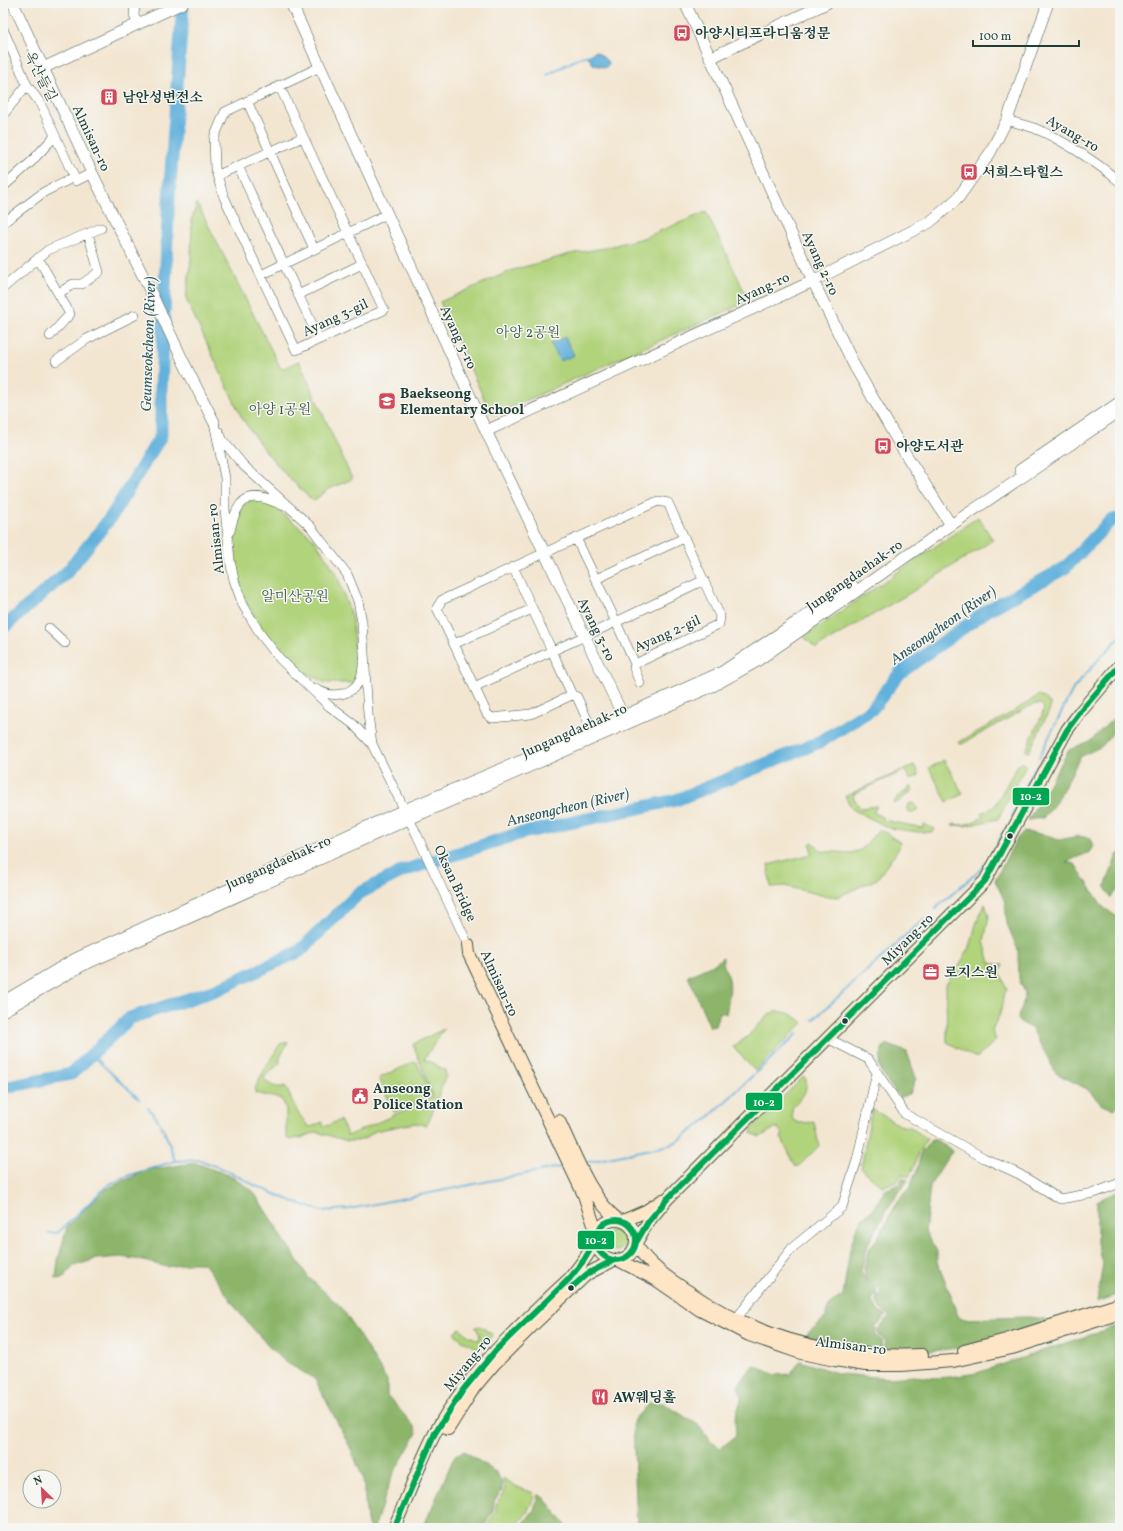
<svg xmlns="http://www.w3.org/2000/svg" width="1123" height="1531" font-family="Vollkorn,'Noto Serif KR',serif">
<rect width="100%" height="100%" fill="#f6f6f2"/>
<filter id="ink" filterUnits="userSpaceOnUse"><feTurbulence type="fractalNoise" baseFrequency=".025" numOctaves="2"/><feDisplacementMap in="SourceGraphic" scale="8" xChannelSelector="R" yChannelSelector="G"/><feConvolveMatrix kernelMatrix="1 2 1 2 8 2 1 2 1" color-interpolation-filters="sRGB"/></filter>
<filter id="wash" filterUnits="userSpaceOnUse"><feTurbulence type="fractalNoise" baseFrequency=".012" numOctaves="4" result="noise"/><feDisplacementMap in="SourceGraphic" scale="16" xChannelSelector="R" yChannelSelector="G"/><feGaussianBlur stdDeviation="0.9" result="paint"/><feColorMatrix in="noise" values="0 0 0 0 0 0 0 0 0 0 0 0 0 0 0 0 0 1.4 0 .05"/><feComposite in="paint" operator="in"/></filter>
<g filter="url(#wash)">
<rect width="100%" height="100%" fill="#f3e6d1"/>
<!-- green -->
<path fill="#b1d37b" stroke="#688858" d="M197 203 281 369 299 361 352 479 329 489 313 501C285 475 260 448 241 416L186 299 191 259 192 219Z
M706 212 749 301 496 414 490 412 440 302 513 270 570 254 604 248 643 238Z
M264 499 313 538 337 574 352 619 357 683H326L289 664 256 623 238 586 228 521 243 502Z
M978 517 993 540 910 593 816 648 804 637Z
M1039 695 1044 698 1051 704 1050 709 1029 752H1027L1026 750 1042 715 1044 708 1041 704H1034L962 744H960L959 742 1013 712Z
M944 760 963 794 947 802 929 768Z
M1021 762 1026 766 998 819 965 826 952 825 955 824C964 827 975 821 983 817L981 813 994 807 1019 763Z
M914 765 919 775 910 780 905 770 854 794V792Z
M911 786 913 790 901 800 895 803 893 802 897 798V797L906 791V790Z
M853 793 854 796 853 797 860 808 877 806 874 811V813L882 817 883 820 923 828 924 824 934 829 933 832H918L889 828 852 809 845 796Z
M907 808a5 5 0 1 1 10 0a5 5 0 1 1-10 0Z
M879 829 900 842 899 848 877 879 837 897 821 895 785 886 771 887 768 865 812 854 810 844 812 842 815 844 821 851 851 853 861 850Z
M985 904 989 916 984 941 990 963 1003 965 1000 972 1007 989 1004 995 1000 1014 992 1030 996 1040 978 1057H974L947 1042 946 984 957 970 971 944 976 924Z
M776 1011C788 1012 795 1015 803 1023L755 1071 733 1047 747 1037 769 1014Z
M444 1029 424 1059C432 1062 437 1066 445 1070L446 1075 429 1121 426 1125 414 1123 375 1131 366 1138 357 1141H347L317 1132 300 1138 289 1140 286 1137V1109L282 1099 255 1093C254 1083 274 1055 280 1044L288 1042 280 1057V1063L266 1075 264 1079C270 1086 277 1089 285 1086L298 1113 308 1126 311 1127 322 1122 324 1127 340 1120 348 1136 433 1097 413 1044Z
M416 1061 432 1095 394 1112 379 1078Z
M803 1077 806 1079C806 1085 807 1090 803 1095 796 1105 789 1105 793 1120L799 1123 814 1122 819 1146 800 1165 796 1167 781 1137 783 1134 779 1129 775 1128 760 1137 751 1133 752 1128Z
M872 1109 899 1125 910 1127 927 1139C918 1150 916 1164 909 1177L902 1174 897 1182 882 1186 861 1168Z
M605 1240a11 11 0 1 1 22 0a11 11 0 1 1-22 0Z
M480 1326 493 1335 482 1347 477 1349 462 1340 454 1333 460 1328 469 1336 479 1340 480 1336 476 1327Z
M503 1478 519 1488 534 1493C532 1508 524 1517 515 1528H486L496 1511V1504L504 1493 505 1488Z"/>
<!-- forest -->
<path fill="#8cb56b" stroke="#567950" d="M1120 712V724L1102 746 1080 757 1058 799 1043 818 1028 820 1069 750 1091 740Z
M1023 832 1040 834 1059 840 1078 836 1089 838 1093 845 1090 852 1066 862 1075 864 1103 907 1120 919V1104L1114 1109 1102 1105 1087 1089 1056 1073 1032 1029 1019 1021 1018 1016 1022 1008 1025 993 1019 979 1018 950 1007 924 1005 902 995 880 1016 840Z
M1120 852V887L1111 898 1105 887 1117 855Z
M723 957C722 966 727 971 729 979 731 990 728 1003 726 1014L722 1012 718 1016 715 1026 710 1027 688 976 713 965Z
M886 1044 907 1052 916 1078 910 1093 900 1098C895 1091 879 1073 879 1065 880 1059 882 1054 882 1049Z
M931 1140H936L953 1151 947 1158 930 1186 925 1232 937 1251V1262L956 1308 957 1314 961 1319 1029 1317 1046 1319V1324C1017 1333 987 1342 957 1348 933 1352 909 1351 885 1351V1340L879 1336 877 1330 890 1316C882 1312 879 1308 876 1299L881 1292 878 1288 870 1286 866 1278 864 1268 870 1247 877 1239 898 1201 910 1187 917 1170 921 1153Z
M195 1163 231 1176 253 1191 308 1277 342 1308 387 1380V1395L414 1426 417 1433 392 1476 374 1528 369 1527 367 1521 363 1478 350 1447 315 1379 287 1363 270 1348 242 1316 204 1263H192L167 1267 136 1259 120 1257 96 1259 74 1266 62 1279 56 1278 58 1260 67 1227 104 1190 147 1170Z
M903 1177 908 1180 888 1208 868 1244 861 1270 869 1288 876 1290 877 1293 872 1300 879 1312 886 1316 875 1328 876 1336 881 1340 882 1351 820 1343 806 1335 826 1317C825 1306 835 1301 843 1295L850 1249 856 1229 863 1218 873 1209 885 1190 899 1184Z
M1120 1190V1293L1097 1302 1103 1263 1097 1243V1201Z
M1120 1325V1528H637L633 1421 649 1403H663L698 1425 711 1442 721 1448 736 1436 735 1418 742 1397 738 1386 753 1365 776 1375 791 1374 800 1361 840 1374 889 1378 914 1376 933 1378 950 1377 977 1373Z
M464 1451 497 1473 502 1483V1491L494 1501 493 1511 483 1528H423L455 1455Z
M538 1494 544 1498 568 1528H520L534 1510Z"/>
<!-- water -->
<path fill="#62b1dc" stroke="#407788" d="M595 51 600 54 610 64 605 68 593 64 588 57Z
M565 337 574 355 560 361 551 344Z"/>
<g fill="none" stroke-linecap="round" stroke-linejoin="round">
<!-- stream -->
<path stroke="#62b1dc" stroke-width="2" d="M547 75 581 57 591 55
M1039 757 1073 689 1099 659 1120 637
M1012 816 1034 768
M935 909 981 869 990 857 1006 828
M813 1020 925 918
M92 1055 139 1099
M148 1108C162 1121 169 1142 175 1161
M584 1163 670 1145 681 1139 708 1118 798 1033
M49 1233H57L63 1228 108 1185 130 1175 175 1161 200 1160 228 1171 254 1185 294 1202 322 1211 350 1209 565 1166"/>
<!-- river -->
<path stroke="#62b1dc" stroke-width="13" d="M3 628 67 572 111 517 161 436V390L168 214 183 3
M3 1088 71 1074 130 1018 216 990 300 951 358 894 403 871 518 834 676 800 820 742 872 709 900 673 988 610 1065 568 1111 520 1120 519"/>
</g>
</g>
<g filter="url(#ink)">
<g fill="none" stroke-linecap="round" stroke-linejoin="round">
<defs>
<path id="minor" d="M135 3 134 16 138 24
M3 29 27 85 40 103 76 181 92 173
M279 85 384 310 296 350 224 197 220 185 215 168 214 138 225 112 320 67
M247 101 314 249
M3 115 27 85
M1007 120C1016 123 1025 125 1034 128 1060 138 1099 164 1120 182
M238 166 319 339
M218 175 303 137
M3 187 30 163 55 136
M3 223 44 192 74 177
M38 258 70 314 50 336
M261 275 387 214
M3 288 48 250 101 228
M59 293 73 284H82L99 272 88 233
M298 295 362 264
M56 361 87 339 135 315
M214 422 225 478V509L230 560 234 580 243 605 261 635 280 659 329 706 353 724 372 744 417 835 468 945
M219 432 223 441 243 465 310 526 347 574 358 601 362 622 368 714 372 744
M658 501 668 503 720 616 719 624 635 664 616 622 552 651 572 695 531 714 492 718 487 714 437 608 442 600Z
M230 531C238 494 251 490 284 506
M576 538 616 622 704 580
M596 579 684 538
M49 628 65 643
M454 644 532 609
M635 664 634 668 640 683
M474 687 552 651 513 567
M316 689C338 702 363 692 363 664
M572 695 577 697 592 730
M829 1039 868 1059 905 1114 984 1158 1019 1174 1060 1199 1094 1193 1120 1183
M736 1319 792 1248 842 1207 857 1160 877 1072"/>
<path id="tertiary" d="M13 3 92 173 147 284 183 361 214 422
M291 3 486 431 626 722
M685 3 813 281 855 367 903 450 951 525
M710 58 827 3
M43 68 183 3
M486 431 813 281 930 222 958 198 990 153 1007 120 1048 3
M1020 470 1120 402
M3 1002 75 959 141 929 404 810 552 748 722 672 852 585
M3 1011 81 966 409 819 713 686 754 663 951 525 1120 411"/>
<path id="secondary" d="M468 945 469 954 584 1195 597 1234
M559 1121C575 1154 589 1196 618 1220
M596 1240a20 20 0 1 1 40 0a20 20 0 1 1-40 0Z
M623 1221 646 1211 663 1200
M637 1241 648 1222 668 1198 985 881 1067 730 1081 711 1120 665
M636 1245C649 1265 666 1277 686 1290 757 1339 835 1359 922 1355
M618 1260 655 1279 700 1310 749 1335 801 1353 835 1360 866 1365H901L953 1361 1012 1348 1120 1313
M964 1351 1006 1340 1120 1304
M448 1429 473 1389 494 1364 534 1324 587 1274 614 1260
M394 1528C408 1496 419 1464 435 1433 468 1372 520 1325 570 1278 580 1266 589 1254 596 1240"/>
</defs>
<!-- minor casing -->
<use href="#minor" stroke="#3f564c" stroke-width="10"/>
<!-- tertiary casing -->
<use href="#tertiary" stroke="#3f564c" stroke-width="12"/>
<!-- secondary casing -->
<use href="#secondary" stroke="#3f564c" stroke-width="14"/>
<!-- minor -->
<use href="#minor" stroke="#fff" stroke-width="9"/>
<!-- tertiary -->
<use href="#tertiary" stroke="#fff" stroke-width="11"/>
<!-- secondary -->
<use href="#secondary" stroke="#fee5c5" stroke-width="12"/>
<defs>
<path id="bus-1" d="M596 1240a20 20 0 1 1 40 0a20 20 0 1 1-40 0Z
M637 1241 648 1222 668 1198 985 881 1067 730 1081 711 1120 665
M571 1288 587 1274 614 1260
M394 1528 435 1433 463 1390 496 1350 570 1278 584 1260 596 1240"/>
</defs>
<!-- bus-1 casing -->
<use href="#bus-1" stroke="#f6f6f2" stroke-width="9"/>
<!-- bus-1 -->
<use href="#bus-1" stroke="#00a651" stroke-width="6"/>
</g>
</g>
<!-- icons -->
<defs>
<symbol id="bus-square" viewBox="-11 -11 22 22"><rect x="-9" y="-9" width="18" height="18" rx="4" fill="#d1495b" stroke="#f6f6f2"/><path d="M-5-6H5V4H4V6H2V4H-2V6H-4V4H-5ZM-3.5-4V0h7V-4ZM-3.5 1.2v1.5H-2V1.2ZM2 1.2v1.5H3.5V1.2Z" fill="#fff"/></symbol>
<symbol id="building-square" viewBox="-11 -11 22 22"><rect x="-9" y="-9" width="18" height="18" rx="4" fill="#d1495b" stroke="#f6f6f2"/><path d="M-4-6H4V6H1V3H-1V6H-4ZM-2.5-4.3h1.7v1.8h-1.7ZM.8-4.3h1.7v1.8H.8ZM-2.5-1h1.7V.8h-1.7ZM.8-1h1.7V.8H.8Z" fill="#fff"/></symbol>
<symbol id="school-square" viewBox="-11 -11 22 22"><rect x="-9" y="-9" width="18" height="18" rx="4" fill="#d1495b" stroke="#f6f6f2"/><path d="M0-5L7-2L0 1L-7-2ZM-4 1L0 2.5L4 1V4Q0 6-4 4Z" fill="#fff"/></symbol>
<symbol id="office-square" viewBox="-11 -11 22 22"><rect x="-9" y="-9" width="18" height="18" rx="4" fill="#d1495b" stroke="#f6f6f2"/><path d="M-6-3h4V-5.5h4V-3h4V5H-6ZM-1-4.5V-3h2v-1.5ZM-6 0V1H6V0Z" fill="#fff"/></symbol>
<symbol id="civic-square" viewBox="-11 -11 22 22"><rect x="-9" y="-9" width="18" height="18" rx="4" fill="#d1495b" stroke="#f6f6f2"/><path d="M-.6-6.5H3V-4.5H.6V-3L4-1V1h2V6H-6V1h2V-1L-.6-3ZM-1.2 2.5V6h2.4V2.5Z" fill="#fff"/></symbol>
<symbol id="restaurant-square" viewBox="-11 -11 22 22"><rect x="-9" y="-9" width="18" height="18" rx="4" fill="#d1495b" stroke="#f6f6f2"/><path d="M-5-6h1v4h1v-4h1v4h1v-4h1v5L-1.5 .5V6h-2V.5L-5-1ZM5-6V6H3V1.5H1.5Q1.5-4 5-6Z" fill="#fff"/></symbol>
</defs>
<g fill-rule="evenodd">
<use href="#bus-square" x="672" y="23" width="20" height="20"/>
<use href="#building-square" x="99" y="87" width="20" height="20"/>
<use href="#bus-square" x="959" y="162" width="20" height="20"/>
<use href="#school-square" x="377" y="391" width="20" height="20"/>
<use href="#bus-square" x="873" y="436" width="20" height="20"/>
<use href="#office-square" x="921" y="962" width="20" height="20"/>
<use href="#civic-square" x="350" y="1086" width="20" height="20"/>
<use href="#restaurant-square" x="590" y="1387" width="20" height="20"/>
</g>
<!-- markers -->
<g fill="#1f3d34" stroke="#f6f6f2" stroke-width="1.5">
<circle cx="1010" cy="836" r="3.5"/>
<circle cx="845" cy="1021" r="3.5"/>
<circle cx="571" cy="1288" r="3.5"/>
</g>
<g text-anchor="middle" stroke-width="3" stroke-linejoin="round" paint-order="stroke">
<!-- poi labels -->
<g font-size="14" font-weight="bold" fill="#1f3d34" stroke="#f6f6f2" text-anchor="start">
<text x="695" y="38">아양시티프라디움정문</text>
<text x="122" y="102">남안성변전소</text>
<text x="982" y="177">서희스타힐스</text>
<text x="400" y="398">Baekseong<tspan x="400" dy="16">Elementary School</tspan></text>
<text x="896" y="451">아양도서관</text>
<text x="944" y="977">로지스원</text>
<text x="373" y="1093">Anseong<tspan x="373" dy="16">Police Station</tspan></text>
<text x="613" y="1402">AW웨딩홀</text>
</g>
<!-- street labels -->
<g font-size="14" fill="#1f3d34" stroke="#f6f6f2">
<text transform="translate(41 76) rotate(63)" y="5">옥산들길</text>
<text transform="translate(1073 133) rotate(30)" y="5">Ayang-ro</text>
<text transform="translate(92 138) rotate(65)" y="5">Almisan-ro</text>
<text transform="translate(821 263) rotate(65)" y="5">Ayang 2-ro</text>
<text transform="translate(762 288) rotate(-25)" y="5">Ayang-ro</text>
<text transform="translate(335 317) rotate(-25)" y="5">Ayang 3-gil</text>
<text transform="translate(459 337) rotate(65)" y="5">Ayang 3-ro</text>
<text transform="translate(215 539) rotate(-96)" y="5">Almisan-ro</text>
<text transform="translate(854 575) rotate(-35)" y="5">Jungangdaehak-ro</text>
<text transform="translate(597 629) rotate(64)" y="5">Ayang 3-ro</text>
<text transform="translate(667 633) rotate(-24)" y="5">Ayang 2-gil</text>
<text transform="translate(574 730) rotate(-24)" y="5">Jungangdaehak-ro</text>
<text transform="translate(278 862) rotate(-24)" y="5">Jungangdaehak-ro</text>
<text transform="translate(456 883) rotate(65)" y="5">Oksan Bridge</text>
<text transform="translate(907 939) rotate(-45)" y="5">Miyang-ro</text>
<text transform="translate(500 983) rotate(65)" y="5">Almisan-ro</text>
<text transform="translate(851 1345) rotate(7)" y="5">Almisan-ro</text>
<text transform="translate(467 1363) rotate(-51)" y="5">Miyang-ro</text>
</g>
<!-- park labels -->
<g font-size="14" fill="#3c5b42" stroke="#f6f6f2">
<text x="528" y="337">아양 2공원</text>
<text x="280" y="414">아양 1공원</text>
<text x="295" y="601">알미산공원</text>
</g>
<!-- water labels -->
<g font-size="15" font-style="italic" fill="#305a5e" stroke="#f6f6f2">
<text transform="translate(148 344) rotate(-88)" y="5">Geumseokcheon (River)</text>
<text transform="translate(943 625) rotate(-35)" y="5">Anseongcheon (River)</text>
<text transform="translate(568 807) rotate(-13)" y="5">Anseongcheon (River)</text>
</g>
</g>
<g stroke="#f6f6f2" stroke-width="1.5">
<rect x="1012" y="787" width="38" height="19" rx="4" fill="#00a651"/>
<rect x="745" y="1092" width="38" height="19" rx="4" fill="#00a651"/>
<rect x="577" y="1230" width="38" height="20" rx="4" fill="#00a651"/>
</g>
<g font-size="11" text-anchor="middle" font-weight="bold" fill="#fff">
<text x="1031" y="800">10-2</text>
<text x="764" y="1106">10-2</text>
<text x="596" y="1244">10-2</text>
</g>
<!-- margin -->
<rect width="1123" height="1531" fill="none" stroke="#f6f6f2" stroke-width="16"/>
<!-- north arrow -->
<g transform="translate(42 1489) rotate(335)"><circle r="19" fill="#f6f6f2" stroke="#a0aca6"/>
<path d="M0-3L7 15L0 10L-7 15Z" fill="#d1495b"/>
<text y="-6" font-size="11" font-weight="bold" text-anchor="middle" fill="#1f3d34">N</text>
</g>
<!-- scale -->
<path d="M973 40v6h106v-6" fill="none" stroke="#1f3d34" stroke-width="2"/>
<text x="979" y="40" font-size="12" fill="#1f3d34" stroke="#f6f6f2" stroke-width="3" paint-order="stroke">100 m</text>
</svg>
